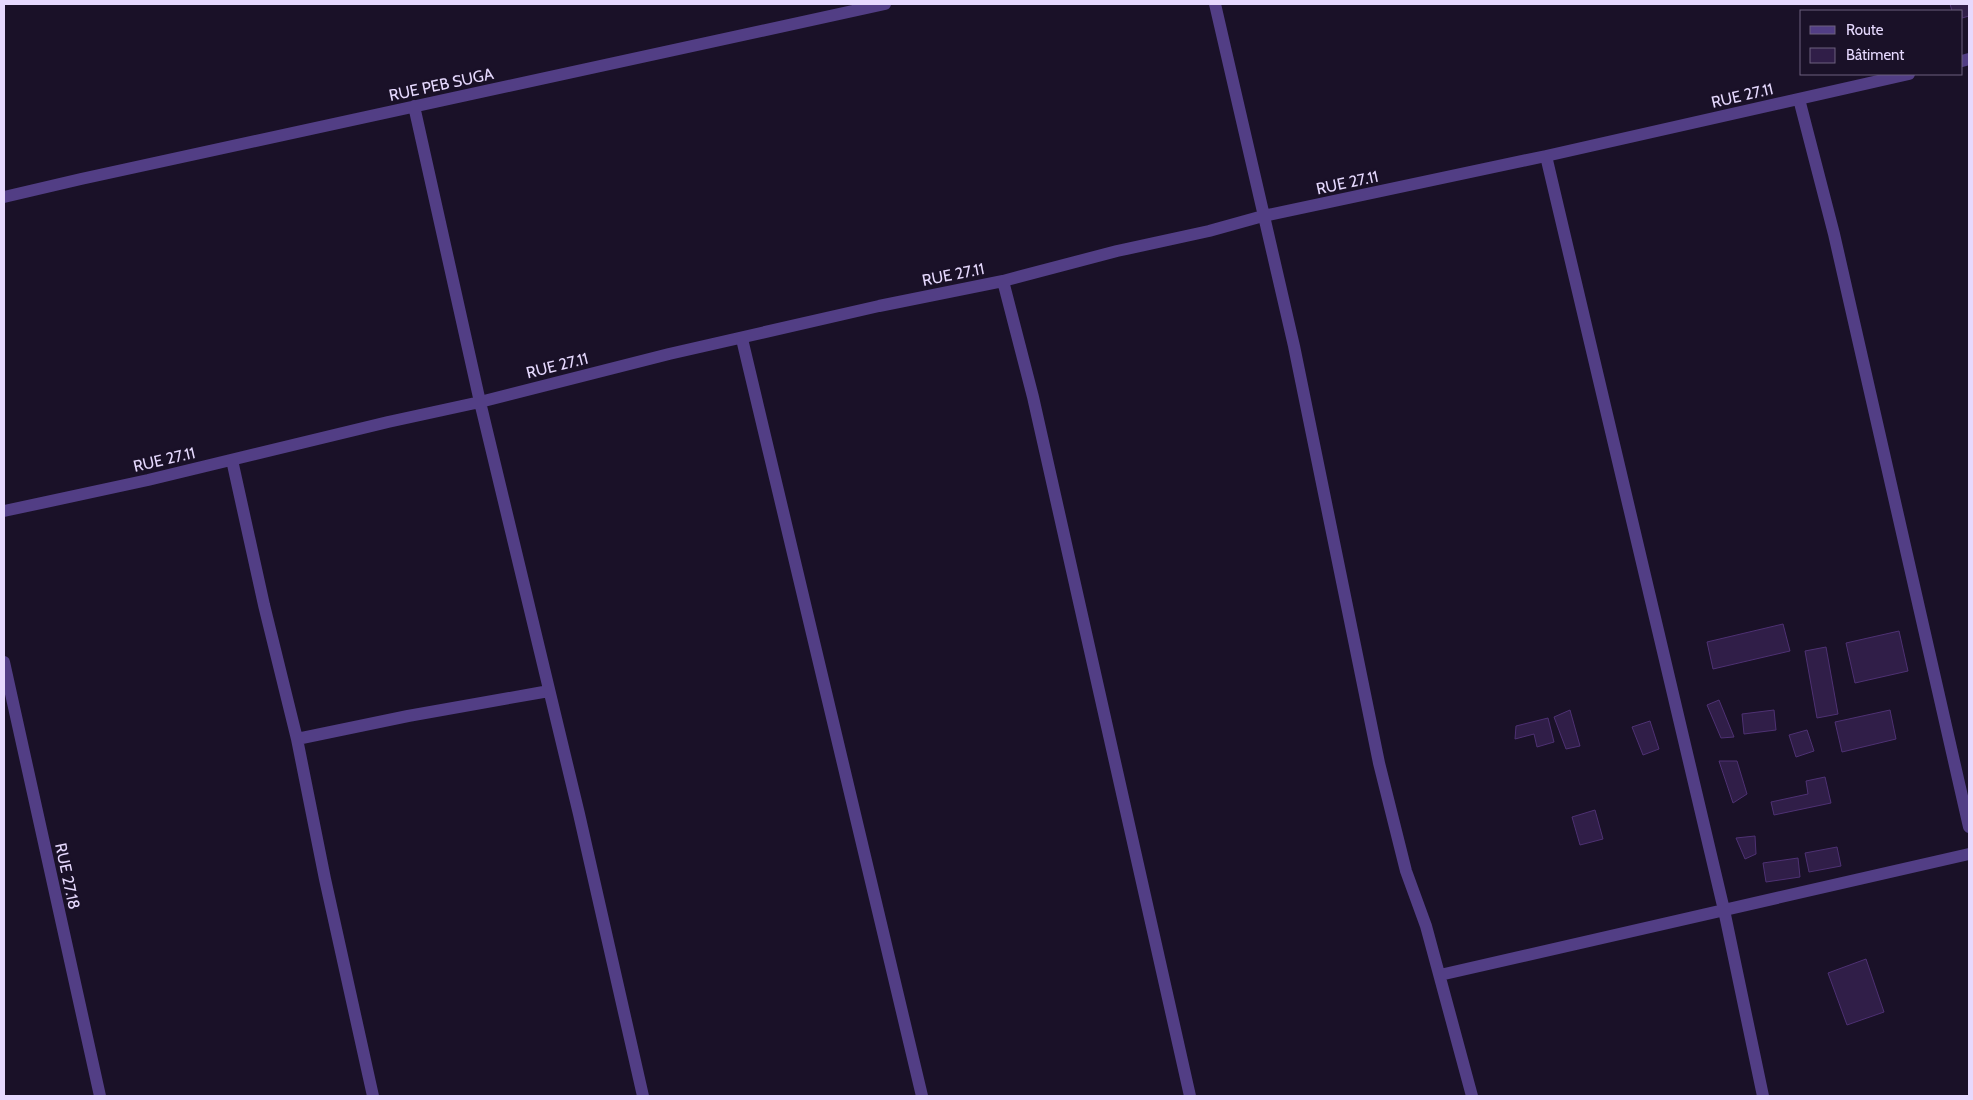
<svg xmlns="http://www.w3.org/2000/svg" width="1973" height="1100" font-family="Cabin,sans-serif">
<rect width="100%" height="100%" fill="#1a1128"/>
<!-- building -->
<path fill="#301e48" stroke="#4e3173" d="M1950 4H1969V16L1962 18V11H1952Z
M1783 624 1790 651 1713 669 1707 642Z
M1899 631 1908 671 1855 683 1846 643Z
M1826 647 1838 714 1817 718 1805 651Z
M1719 700 1734 737 1721 738 1707 705Z
M1570 710 1580 746 1566 749 1554 717Z
M1774 710 1776 730 1744 734 1742 714Z
M1890 710 1896 739 1842 752 1835 722Z
M1548 718 1554 742 1537 747 1534 734 1515 739 1516 726Z
M1650 721 1659 749 1643 755 1632 727Z
M1807 730 1814 751 1796 757 1789 735Z
M1719 761H1737L1747 794 1733 803Z
M1825 777 1831 803 1774 815 1771 802 1808 794 1806 781Z
M1595 810 1603 839 1580 845 1572 817Z
M1755 836 1756 854 1745 859 1736 838Z
M1837 847 1841 866 1809 872 1805 853Z
M1798 858 1800 877 1766 882 1763 863Z
M1866 959 1884 1012 1847 1025 1828 973Z"/>
<g fill="none" stroke-linecap="round" stroke-linejoin="round">
<!-- minor -->
<path stroke="#523e85" stroke-width="12" d="M1215 4 1294 346 1379 763 1406 871 1426 926 1472 1096
M1962 61 1969 59
M1799 99 1834 234 1969 827
M414 106 480 402 579 814 643 1096
M1546 156 1724 910 1763 1096
M4 197 81 179 885 4
M1003 281 1033 397 1190 1096
M742 339 922 1096
M232 460 264 605 297 739 325 879 373 1096
M4 511 148 480 388 422 480 402 669 354 879 306 1003 281 1117 251 1209 231 1263 216 1546 156 1909 74
M4 662 100 1096
M297 739 408 716 549 691
M1440 975 1969 854"/>
</g>
<g text-anchor="middle" stroke-width="4.5" stroke-linejoin="round" paint-order="stroke">
<!-- street labels -->
<g font-size="16" fill="#e6d9fe" stroke="#1a1128">
<text transform="translate(441 84) rotate(-12)" y="6">RUE PEB SUGA</text>
<text transform="translate(1742 95) rotate(-13)" y="6">RUE 27.11</text>
<text transform="translate(1347 182) rotate(-12)" y="6">RUE 27.11</text>
<text transform="translate(953 274) rotate(-11)" y="6">RUE 27.11</text>
<text transform="translate(557 365) rotate(-14)" y="6">RUE 27.11</text>
<text transform="translate(164 459) rotate(-13)" y="6">RUE 27.11</text>
<text transform="translate(68 876) rotate(78)" y="6">RUE 27.18</text>
</g>
</g>
<!-- border -->
<rect width="1973" height="1100" fill="none" stroke="#e6d9fe" stroke-width="10"/>
<!-- legend -->
<rect x="1800" y="10" width="162" height="65" fill="#1a1128" stroke="#6c617e"/>
<rect x="1810" y="26" width="25" height="8" fill="#523e85" stroke="#6c617e"/>
<text x="1846" y="35" font-size="15" fill="#e6d9fe">Route</text>
<rect x="1810" y="48" width="25" height="15" fill="#301e48" stroke="#6c617e"/>
<text x="1846" y="60" font-size="15" fill="#e6d9fe">Bâtiment</text>
</svg>
